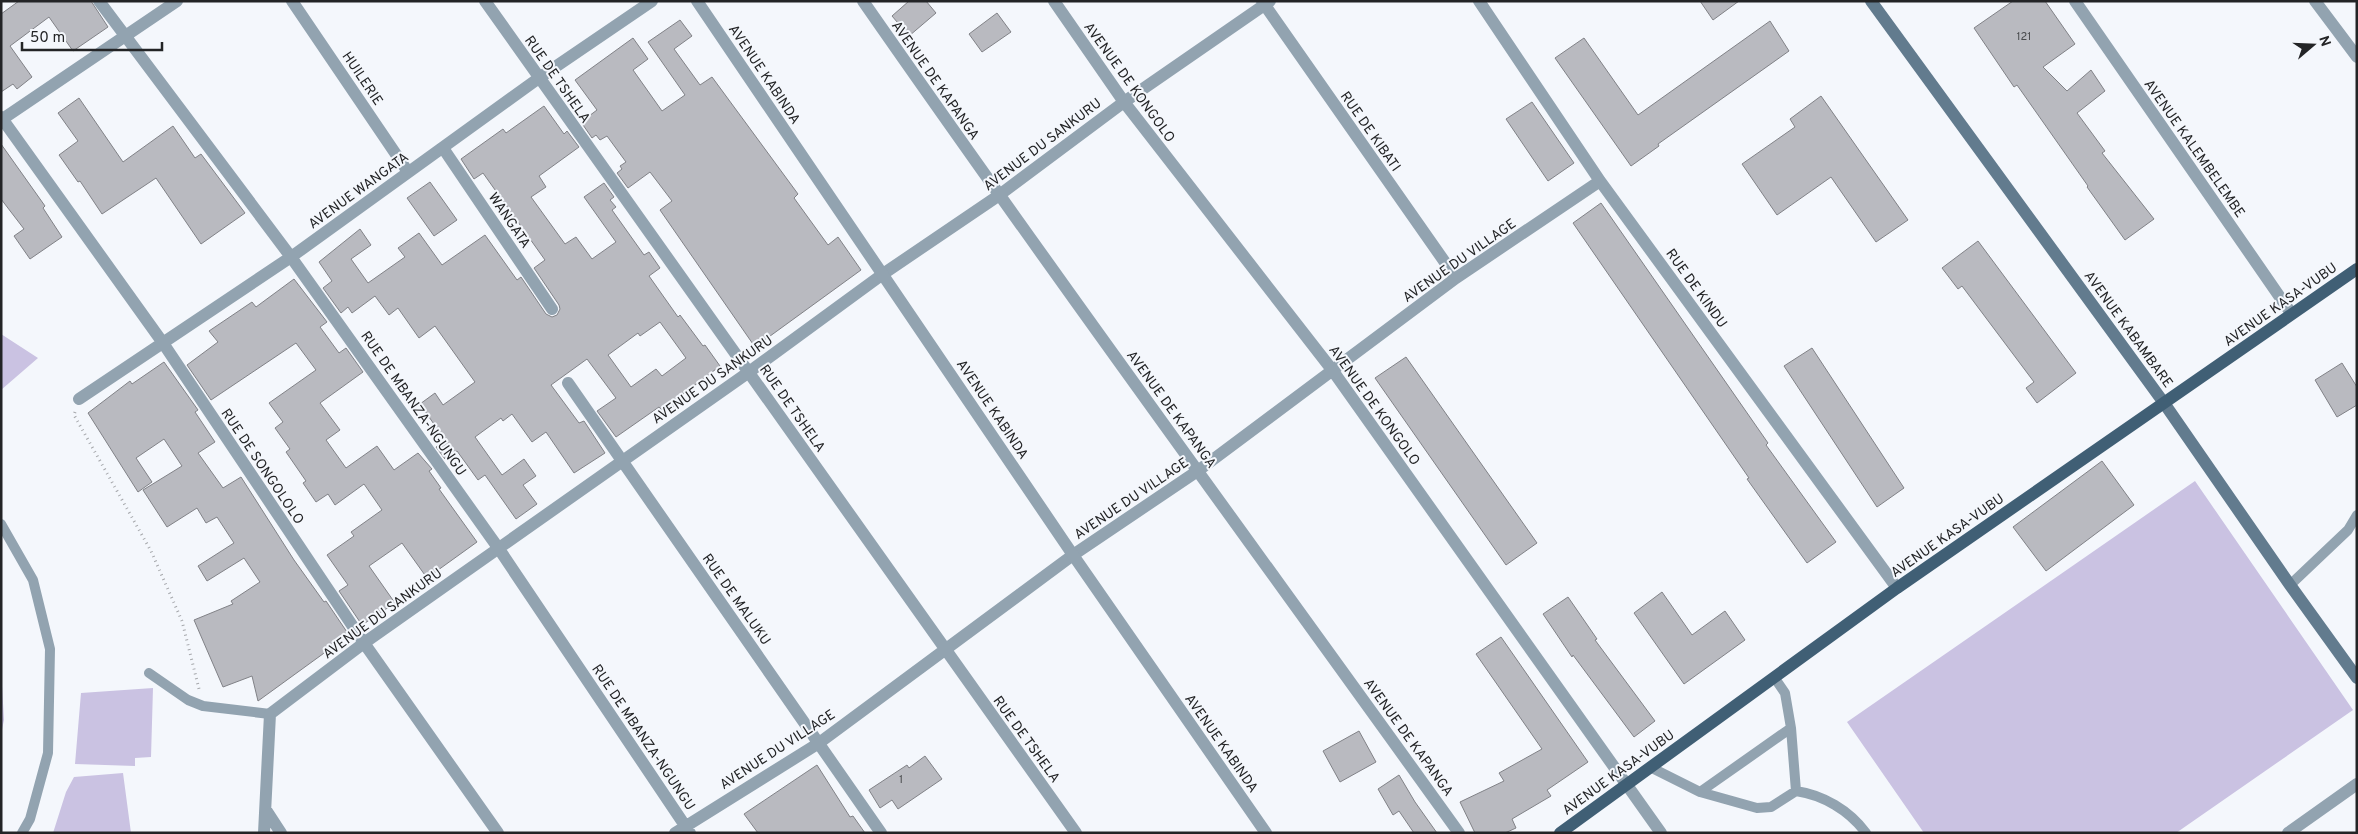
<svg xmlns="http://www.w3.org/2000/svg" width="2358" height="834" font-family="Overpass,sans-serif">
<rect width="100%" height="100%" fill="#f4f7fc"/>
<!-- green -->
<path fill="#cac2e2" d="M1 334 38 358 1 390Z
M2195 481 2353 710 2176 833H1924L1847 722Z
M1 669 4 720 1 734Z
M153 688 151 757 135 758V766L75 764 81 693Z
M123 773 131 833H53L66 792 74 777Z"/>
<!-- building -->
<path fill="#b9bac0" stroke="#818287" fill-rule="evenodd" d="M19 1H91L108 27 73 51 49 17 10 46 32 77 17 89 13 84 1 92V14Z
M909 1H926L936 13 909 36 892 16Z
M1700 1H1739L1713 20Z
M2013 1H2045L2075 44 2043 67 2067 91 2091 70 2105 91 2077 113 2105 151 2102 153 2154 219 2125 240 2087 187 2088 186 2017 85 2014 87 1974 28Z
M997 13 1011 32 982 52 969 34Z
M680 20 692 36 674 49 700 85 712 77 798 194 794 198 828 245 838 237 861 270 755 347 660 210 672 201 650 172 628 188 617 173 622 169 620 166 626 162 607 136 600 140 596 135 592 138 581 122 597 110 575 80 633 38 648 59 633 70 662 111 685 95 648 42Z
M1770 21 1789 51 1658 144 1659 146 1631 166 1555 58 1584 38 1638 115Z
M1821 96 1908 220 1876 242 1831 177 1777 215 1742 164 1795 127 1790 119Z
M79 98 123 162 173 126 195 158 201 154 245 213 201 244 156 178 102 214 80 181 78 182 59 155 78 141 58 113Z
M1532 102 1574 163 1548 181 1506 119Z
M544 106 564 134 567 131 579 147 539 176 546 187 531 197 565 244 576 237 592 259 616 242 584 197 604 183 614 197 610 200 616 207 612 210 644 255 649 252 660 268 649 276 678 317 680 315 703 346 705 345 720 366 678 398 680 402 664 413 659 407 616 437 597 411 616 398 587 359 551 385 579 423 584 421 605 453 574 473 546 432 532 442 512 414 503 421 501 418 475 437 502 475 524 459 536 476 523 485 537 504 516 519 485 475 478 480 457 451 445 459 436 447 445 440 420 404 435 393 443 405 475 382 435 326 419 338 398 308 389 315 375 296 352 313 348 307 341 313 323 288 332 281 319 262 360 229 371 245 351 259 368 283 405 257 398 248 419 233 442 265 485 235 517 280 521 277 546 314 552 317 557 315 560 309 559 305 534 268 545 260 483 173 474 179 461 159 503 129 506 133ZM660 322 686 358 662 376 656 369 631 387 608 355 638 333 640 336Z
M1 144 45 206 43 208 62 237 30 259 14 236 24 229 1 199Z
M430 182 457 220 434 236 407 198Z
M1601 203 1768 443 1766 445 1836 542 1807 563 1747 479 1749 478 1573 223Z
M1978 241 2076 373 2037 403 2026 388 2034 382 1962 286 1958 289 1942 268Z
M294 279 327 322 320 327 339 353 346 348 363 372 320 403 340 430 326 440 346 468 377 446 394 470 418 453 432 469 429 471 441 488 439 489 477 542 427 578 402 543 369 566 395 603 362 625 339 591 348 585 327 555 354 536 351 532 382 510 364 484 335 505 328 494 316 502 303 483 306 481 286 452 290 449 275 428 283 422 269 403 316 370 296 343 211 400 187 365 218 342 209 331 252 302 256 307Z
M1812 348 1904 488 1877 507 1784 366Z
M1406 357 1537 543 1506 565 1375 378Z
M164 362 198 410 195 412 215 442 198 453 223 488 241 477 294 560 324 602 326 601 349 635 258 701 252 676 223 687 194 620 233 604 231 601 260 582 244 558 207 581 198 566 234 543 217 517 206 523 197 508 167 527 143 490 182 466 164 439 136 458 152 482 138 492 88 413 130 381 132 384Z
M2342 363 2357 387V405L2337 417 2315 380Z
M2102 461 2134 505 2046 571 2013 527Z
M1662 592 1692 635 1725 611 1745 640 1684 684 1634 613Z
M1568 597 1597 639 1595 640 1655 721 1634 737 1573 655 1572 657 1543 614Z
M1501 637 1588 762 1547 790 1551 796 1512 819 1516 828 1505 833H1475L1460 802 1504 781 1499 773 1542 749 1476 654Z
M1359 731 1376 762 1340 782 1323 751Z
M925 756 942 779 898 809 892 800 880 808 869 790 907 765 909 768Z
M817 765 850 817 853 816 865 833H758L744 814Z
M1399 775 1415 802 1437 833H1414L1399 811 1393 815 1378 789Z"/>
<g fill="none" stroke-linecap="round" stroke-linejoin="round">
<!-- path -->
<path stroke="#a6a8ac" stroke-width="3" stroke-dasharray="1 4" stroke-linecap="butt" d="M75 412 74 415 151 551 182 621 199 689"/>
<!-- service -->
<path stroke="#92a3b0" stroke-width="10" d="M1 524 33 580 50 649 48 753 30 819 22 833
M2290 585 2348 530 2357 515
M149 673 188 700 203 706 270 714
M1774 677 1785 693 1791 728 1796 791
M1650 767 1700 792 1791 728
M1700 792 1757 808 1771 807 1796 791C1823 795 1849 810 1866 833"/>
<!-- minor -->
<path stroke="#92a3b0" stroke-width="12" d="M99 1 291 257 499 549 690 833
M292 1 408 172
M485 1 1076 833
M863 1C1058 281 1260 556 1459 833
M1054 1 1124 102 1333 371 1661 833
M1262 1 1456 278
M1479 1 1600 181 1897 588
M2075 1 2291 313
M2315 1 2357 57
M1 117 163 343 364 643 498 833
M1 120 177 1
M443 148 552 309
M568 383 881 833
M79 399 291 257 539 78 652 1
M266 810 281 833
M264 833 270 714 364 643 749 372 883 274 998 196 1124 102 1270 1
M675 833 819 743 1073 555 1199 470 1456 278 1600 181
M2288 833 2357 784"/>
<!-- tertiary -->
<path stroke="#92a3b0" stroke-width="12" d="M697 1 1073 555 1266 833"/>
<!-- secondary -->
<path stroke="#627b8e" stroke-width="12" d="M1871 1 2164 403 2290 585 2357 678"/>
<!-- primary -->
<path stroke="#405f75" stroke-width="12" d="M1560 833 1897 588 2357 269"/>
</g>
<g text-anchor="middle" stroke-width="4" stroke-linejoin="round" paint-order="stroke">
<!-- number labels -->
<g font-size="11" fill="#484a4c">
<text x="2024" y="40">121</text>
<text x="901" y="783">1</text>
</g>
<!-- street labels -->
<g font-size="14" fill="#232426" stroke="#f4f7fc">
<text transform="translate(765 74) rotate(56)" y="5">AVENUE KABINDA</text>
<text transform="translate(363 78) rotate(56)" y="5">HUILERIE</text>
<text transform="translate(558 79) rotate(55)" y="5">RUE DE TSHELA</text>
<text transform="translate(936 80) rotate(55)" y="5">AVENUE DE KAPANGA</text>
<text transform="translate(1130 82) rotate(54)" y="5">AVENUE DE KONGOLO</text>
<text transform="translate(1371 131) rotate(55)" y="5">RUE DE KIBATI</text>
<text transform="translate(1042 144) rotate(-37)" y="5">AVENUE DU SANKURU</text>
<text transform="translate(2195 148) rotate(55)" y="5">AVENUE KALEMBELEMBE</text>
<text transform="translate(358 190) rotate(-36)" y="5">AVENUE WANGATA</text>
<text transform="translate(510 220) rotate(56)" y="5">WANGATA</text>
<text transform="translate(1459 260) rotate(-35)" y="5">AVENUE DU VILLAGE</text>
<text transform="translate(1697 288) rotate(54)" y="5">RUE DE KINDU</text>
<text transform="translate(2280 304) rotate(-35)" y="5">AVENUE KASA-VUBU</text>
<text transform="translate(2129 329) rotate(54)" y="5">AVENUE KABAMBARE</text>
<text transform="translate(712 379) rotate(-35)" y="5">AVENUE DU SANKURU</text>
<text transform="translate(414 403) rotate(55)" y="5">RUE DE MBANZA-NGUNGU</text>
<text transform="translate(1375 405) rotate(54)" y="5">AVENUE DE KONGOLO</text>
<text transform="translate(793 408) rotate(55)" y="5">RUE DE TSHELA</text>
<text transform="translate(993 409) rotate(56)" y="5">AVENUE KABINDA</text>
<text transform="translate(1172 409) rotate(54)" y="5">AVENUE DE KAPANGA</text>
<text transform="translate(263 466) rotate(56)" y="5">RUE DE SONGOLOLO</text>
<text transform="translate(1131 498) rotate(-34)" y="5">AVENUE DU VILLAGE</text>
<text transform="translate(1947 535) rotate(-35)" y="5">AVENUE KASA-VUBU</text>
<text transform="translate(737 599) rotate(55)" y="5">RUE DE MALUKU</text>
<text transform="translate(382 613) rotate(-36)" y="5">AVENUE DU SANKURU</text>
<text transform="translate(644 737) rotate(56)" y="5">RUE DE MBANZA-NGUNGU</text>
<text transform="translate(1409 737) rotate(54)" y="5">AVENUE DE KAPANGA</text>
<text transform="translate(1027 739) rotate(54)" y="5">RUE DE TSHELA</text>
<text transform="translate(1222 743) rotate(55)" y="5">AVENUE KABINDA</text>
<text transform="translate(777 749) rotate(-33)" y="5">AVENUE DU VILLAGE</text>
<text transform="translate(1618 772) rotate(-36)" y="5">AVENUE KASA-VUBU</text>
</g>
</g>
<!-- border -->
<rect width="2358" height="834" fill="none" stroke="#232426" stroke-width="5"/>
<!-- north arrow -->
<g transform="translate(2313 45) rotate(71)" stroke="#f4f7fc" stroke-width="4" paint-order="stroke">
<path d="M0-4L9 19L0 12L-9 19Z" fill="#232426"/>
<text y="-8" font-size="14" font-weight="bold" text-anchor="middle" fill="#232426">N</text>
</g>
<!-- scale -->
<path d="M22 42v8h140v-8" fill="none" stroke="#232426" stroke-width="2.5"/>
<text x="30" y="42" font-size="15" fill="#232426" stroke="#f4f7fc" stroke-width="4" paint-order="stroke">50 m</text>
</svg>
